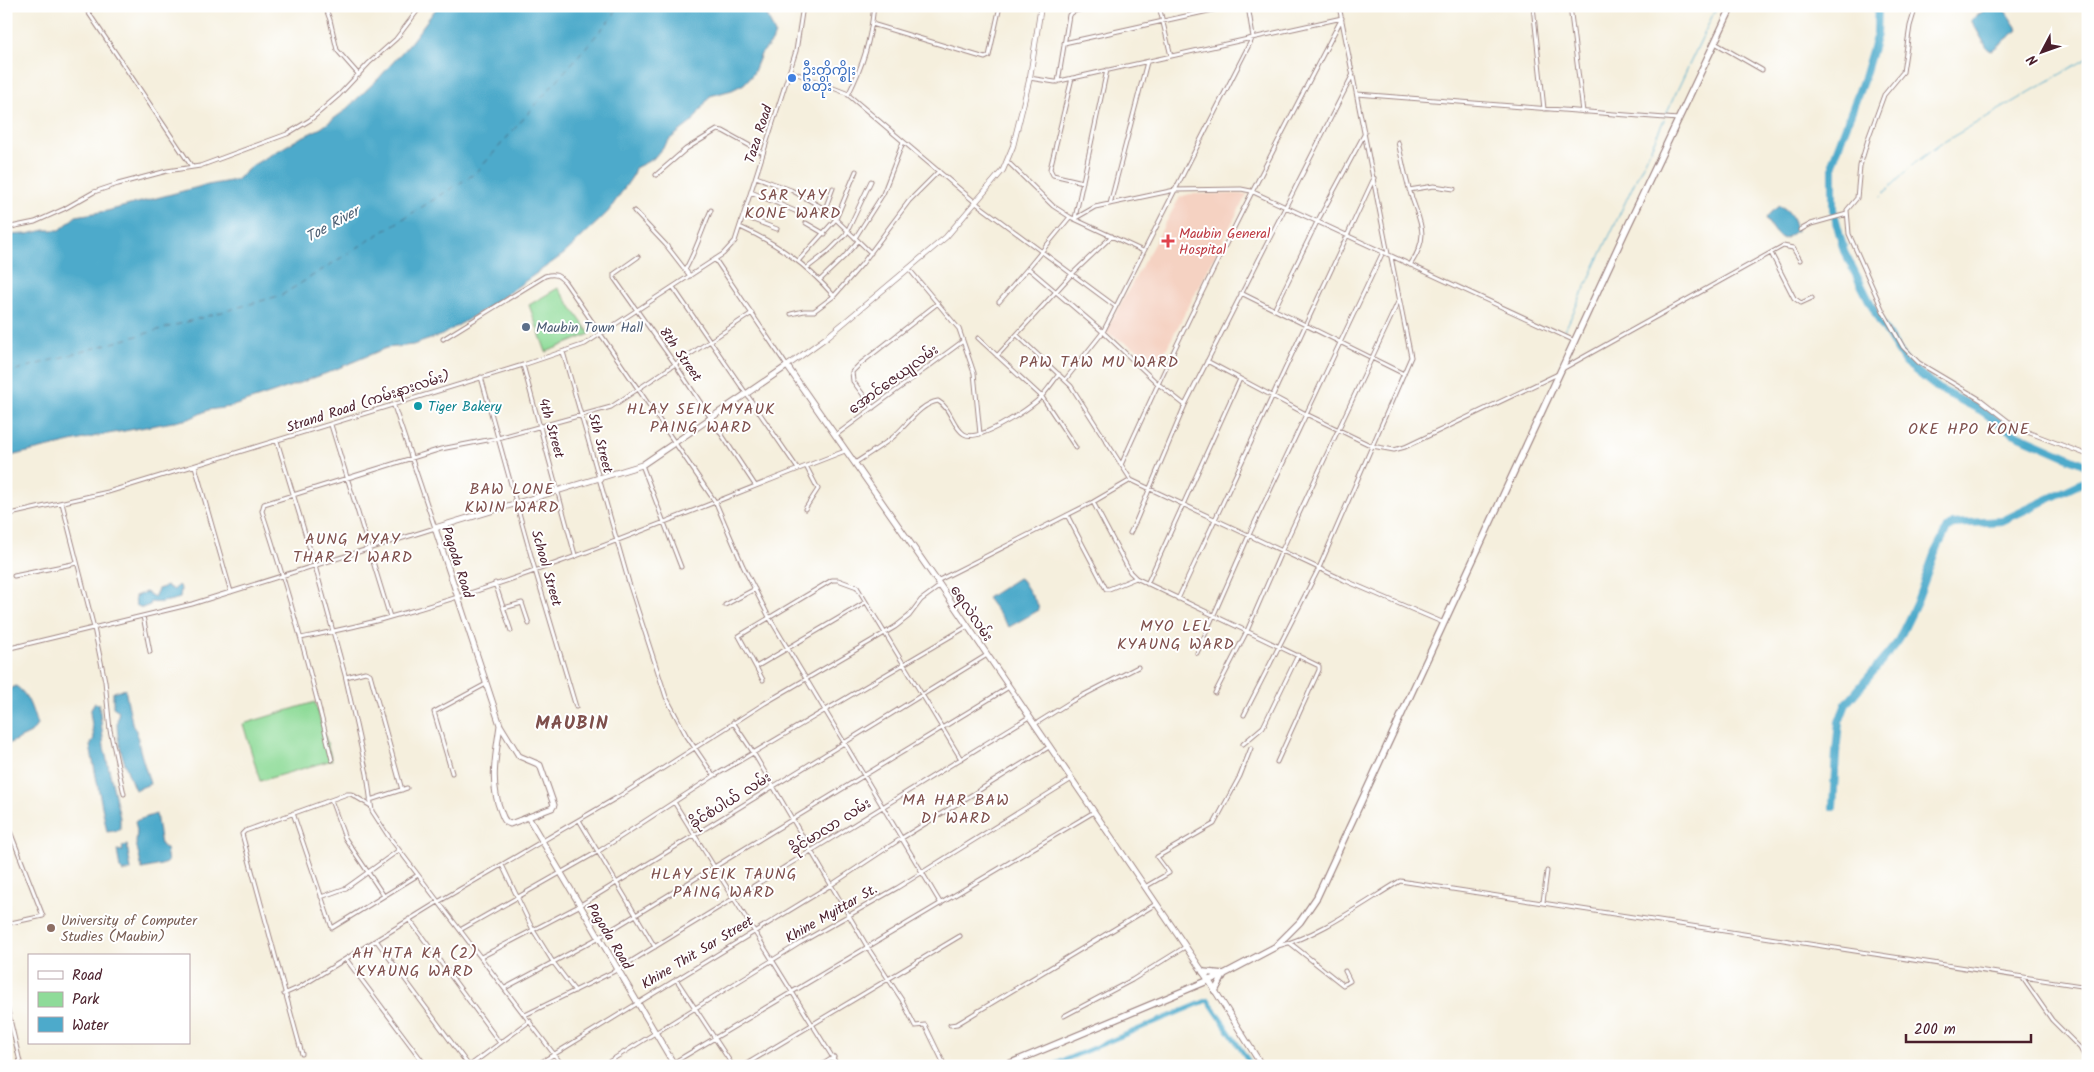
<svg xmlns="http://www.w3.org/2000/svg" width="2094" height="1072" font-family="Kalam,'Noto Sans Myanmar',sans-serif">
<rect width="100%" height="100%" fill="#fff"/>
<filter id="ink" filterUnits="userSpaceOnUse"><feTurbulence type="fractalNoise" baseFrequency=".02" numOctaves="2"/><feDisplacementMap in="SourceGraphic" scale="10" xChannelSelector="R" yChannelSelector="G"/><feConvolveMatrix kernelMatrix="1 2 1 2 8 2 1 2 1" color-interpolation-filters="sRGB"/></filter>
<filter id="wash" filterUnits="userSpaceOnUse"><feTurbulence type="fractalNoise" baseFrequency=".0096" numOctaves="4" result="noise"/><feDisplacementMap in="SourceGraphic" scale="20" xChannelSelector="R" yChannelSelector="G"/><feGaussianBlur stdDeviation="1.12" result="paint"/><feColorMatrix in="noise" values="0 0 0 0 0 0 0 0 0 0 0 0 0 0 0 0 0 1.4 0 .05"/><feComposite in="paint" operator="in"/></filter>
<g filter="url(#wash)">
<rect width="100%" height="100%" fill="#f5efdd"/>
<!-- built -->
<path fill="#f5d2c2" d="M1190 194H1247L1160 361 1105 332 1180 197Z"/>
<!-- green -->
<path fill="#8fdb99" stroke="#6c7d62" d="M558 288 590 334 546 352 529 305Z
M315 702 332 760 260 781 243 724Z"/>
<!-- water -->
<path fill="#4daacb" stroke="#4c647b" d="M438 6H767V15L775 34 772 42 761 54 753 74 744 84 732 90 710 96 692 122 670 139 653 159 635 168 632 177 608 212 564 254 487 308 442 335 413 345 386 348 327 373 275 392 230 407 208 410 189 419 97 436 6 457V235L27 234 45 230H60L76 216 107 211 202 186 236 180 253 165 300 138 321 128 343 112 379 78 410 43Z
M1990 6H2002L2018 30 1991 51 1987 48 1971 20Z
M1779 206C1789 208 1795 221 1796 231L1784 239C1775 236 1770 226 1766 218L1771 212Z
M1018 578 1022 580 1038 605 1039 610 1009 627 987 598Z
M178 585 181 588 180 598C174 600 157 604 151 602L150 605 142 608 136 605 135 596 146 592 154 597 158 589 167 586 174 590Z
M16 686C29 695 32 710 37 725L31 733 6 745V691Z
M125 689 133 727 137 730C137 746 146 768 150 784L135 790C126 770 112 731 119 711L113 707V692Z
M94 703 99 704 104 747 120 818V830L107 832 90 746 94 738 90 712Z
M156 814 161 845 166 849 168 862 161 865 142 869 136 843 137 831 135 821Z
M127 845 131 870 123 872 120 869 117 850 123 851 122 846Z"/>
<g fill="none" stroke-linecap="round" stroke-linejoin="round">
<!-- stream -->
<path stroke="#4daacb" stroke-width="1" d="M1665 116 1717 6
M1881 196 1915 163 1942 143 2088 58
M1565 330 1664 120"/>
<!-- canal -->
<path stroke="#4daacb" stroke-width="4.5" d="M1050 1066 1208 1000 1252 1066"/>
<!-- river -->
<path stroke="#4daacb" stroke-width="8" d="M1878 6 1877 34 1864 78 1833 161V209L1844 251 1880 322 1905 362 1939 389 1982 411 2013 433 2088 466
M1833 807 1836 753 1839 722 1846 704 1897 643 1916 604 1935 552 1947 529 1953 524 2002 521 2088 480"/>
<!-- ferry -->
<path stroke="#4b5e73" stroke-width="1" stroke-dasharray="6 5" stroke-linecap="butt" d="M6 373 282 295 476 173 614 15 616 6"/>
</g>
</g>
<g filter="url(#ink)">
<g fill="none" stroke-linecap="round" stroke-linejoin="round">
<defs>
<path id="minor" d="M84 6 192 167
M325 6 330 20 337 50 359 75
M1159 6 1171 56
M1339 6 1388 254
M1533 6 1544 109
M1570 6 1583 112
M1916 6 1910 26 1903 72 1884 95 1869 136 1860 166 1857 198 1847 210 1849 234 1883 311 1903 347 1919 363 1981 400 2008 421 2030 433 2088 455
M872 24 985 58 989 56 1000 6
M1064 43 1231 6
M1715 43 1762 70
M790 71 846 93 976 203 1115 306
M1029 78 1055 82 1342 18C1265 165 1189 313 1121 465
M1072 78 1050 169 1053 175 1083 182
M1058 82 1069 15 1075 11 1093 6
M1357 94 1678 119
M848 95C864 63 870 42 874 6
M1398 142C1402 159 1405 176 1410 192 1420 224 1431 234 1410 265
M1008 162 1053 206 1070 217 1143 251
M656 175 686 149 717 130 723 131 763 153
M756 177 791 190 825 209 871 253
M1409 190 1434 186 1454 189
M751 192 802 214
M1110 204 1147 62
M825 209 833 188
M634 211 666 245 690 276
M743 216 777 229
M1070 217 1028 268 1103 332 1157 383 1185 405
M1075 218 1107 70
M1074 219 1095 207 1175 190 1253 37 1248 6
M806 223 825 234
M740 227C778 244 806 264 834 296
M6 228 35 222 64 209 94 192 118 184 167 171 200 166 287 134 310 120 339 95 369 63 396 39 421 6
M1800 230 1811 224 1847 214
M855 238 883 194 903 142
M1771 253 1794 298 1801 303 1812 298
M638 257 614 274V278L675 364 755 485
M715 259 787 366
M799 260 836 219 856 171
M807 268 829 251 846 234 871 181
M909 269 959 329 974 373 980 434
M685 270C696 251 702 230 711 210
M820 280 844 257 858 241
M673 287 798 469
M1241 293 1404 374
M999 302 1028 268
M1274 310 1317 222 1365 133
M791 314 804 311H814L834 296 862 264 909 201 939 171
M1017 335 1071 386 1131 480 1344 580 1444 623
M978 338 1042 397 1076 448
M443 339 545 276C555 273 558 275 565 282L716 503 743 566 769 617 941 904
M563 352 629 583 666 697 686 735 714 776
M997 356 1072 274 1112 236
M1207 361 1306 414 1372 446 1394 450 1405 447 1558 374
M523 365 575 555
M1564 368 1783 246 1793 248 1800 260
M481 377 535 570 576 707
M1065 380 1103 332 1175 190 1241 189 1251 191 1575 341
M873 408 853 381 852 372 860 364 938 303
M331 425 390 617
M836 435 963 341
M277 441 315 566 345 675 367 774 372 811 387 834 563 1066
M855 463C867 455 880 447 892 438 906 427 919 404 938 401 951 408 952 426 964 434 978 443 1025 411 1037 401 1045 394 1052 383 1059 374
M642 465 681 567
M195 466 231 592
M1093 502 1130 572 1136 578 1319 666V670L1277 762
M62 503 94 628 105 681 110 730 124 794
M805 509 818 489 806 466
M6 515 108 492 523 365 585 344 723 254 735 241 796 51 803 6
M1067 515 1106 589H1109L1136 578
M1130 533 1136 521 1185 405 1353 74
M14 576 77 563
M937 581 1093 502 1131 480
M495 583 511 631
M1147 584 1240 379
M1178 599 1374 178
M725 605 755 589
M504 608 522 603 529 624
M143 616 150 652
M301 638C330 632 360 626 390 617 544 575 696 508 845 451
M6 649 192 604 435 528 394 406
M1197 653 1249 535 1383 252
M756 667 866 602
M346 677 365 672 370 674 402 790
M763 680 739 636 832 580H838L857 587 961 759
M1215 693 1247 631 1282 550 1399 300
M1244 715 1319 568 1411 357 1391 257
M733 722 753 752 868 948 902 1000 915 1026 925 1025 945 1066
M1035 724 1072 701 1138 667
M1243 744 1263 727 1298 655
M332 760C312 676 289 593 262 511L264 504 441 449 498 438 611 407 752 313
M452 773 434 712 486 684
M331 800 345 838 384 896
M370 800 407 788
M674 802 838 1066
M293 813 332 928 418 875
M579 820 655 947
M6 821 43 916 6 924
M502 865 533 930 553 962 575 991
M1145 887 1169 873 1157 857 1214 824 1240 776 1251 748
M321 897 346 888 399 850
M1543 902 1547 871
M409 919 500 1043
M460 930 599 851 714 776 968 626
M376 940 469 1066
M1290 943 1343 985 1350 981 1345 971
M1278 946C1317 937 1365 902 1400 881L2088 987
M481 957 579 906 987 655
M346 959 426 1066
M2022 977 2052 1020 2080 1048 2088 1062
M676 979 733 1066
M505 988 598 938 1009 687
M284 994 300 987 438 902 618 797 765 703 895 627 909 616 921 600 940 586
M6 1002 21 1066
M525 1015 617 970 1029 717
M1064 1016 1132 980 1185 947
M950 1025 957 1024 1156 904
M302 1054 242 834 245 831 347 794H351L371 806
M673 1063 1094 812
M469 1066 530 1021
M535 1066 831 885 902 838 1049 747
M602 1066 800 943 897 888 1072 779
M743 1066 960 936
M820 1066 834 1057"/>
<path id="tertiary" d="M787 366 827 337 946 237 1003 170 1013 146 1030 77 1041 6"/>
<path id="secondary" d="M500 725C496 756 489 782 501 812 503 817 504 822 510 824L552 808 554 805 540 765 519 756 500 725 435 528 642 465 787 366 946 594 1209 981 1262 1066
M528 817 675 1066"/>
<path id="primary" d="M1203 972 1224 974 1215 991
M1004 1066 1224 974 1275 947 1300 922 1317 897 1624 234 1732 6"/>
</defs>
<!-- minor casing -->
<use href="#minor" stroke="#a08784" stroke-width="5"/>
<!-- tertiary casing -->
<use href="#tertiary" stroke="#a08784" stroke-width="6"/>
<!-- secondary casing -->
<use href="#secondary" stroke="#a08784" stroke-width="7"/>
<!-- primary casing -->
<use href="#primary" stroke="#a08784" stroke-width="8"/>
<!-- minor -->
<use href="#minor" stroke="#fff" stroke-width="3"/>
<!-- tertiary -->
<use href="#tertiary" stroke="#fff" stroke-width="4.5"/>
<!-- secondary -->
<use href="#secondary" stroke="#fff" stroke-width="5"/>
<!-- primary -->
<use href="#primary" stroke="#fff" stroke-width="5.5"/>
</g>
</g>
<!-- markers -->
<circle fill="#3f7fe0" stroke="#fff" stroke-width="2" cx="792" cy="78" r="5"/>
<path fill="#e0444e" stroke="#fff" stroke-width="2" d="M1165.5 233.5h5v5h5v5h-5v5h-5v-5h-5v-5h5z"/>
<circle fill="#5c6f8a" stroke="#fff" stroke-width="2" cx="526" cy="327" r="5"/>
<circle fill="#0f9aa8" stroke="#fff" stroke-width="2" cx="418" cy="406" r="5"/>
<circle fill="#8d6e63" stroke="#fff" stroke-width="2" cx="51" cy="928" r="5"/>
<g text-anchor="middle" stroke-width="4" stroke-linejoin="round" paint-order="stroke">
<!-- shop labels -->
<g font-size="14" fill="#366cbe" stroke="#fff" text-anchor="start">
<text x="802" y="75">ဦးတိုက္စိုး<tspan x="802" dy="16">စတိုး</tspan></text>
</g>
<!-- street labels -->
<g font-size="14" fill="#4a1f2b" stroke="#fff">
<text transform="translate(758 134) rotate(-72)" y="5">Taza Road</text>
<text transform="translate(681 354) rotate(55)" y="5">8th Street</text>
<text transform="translate(893 379) rotate(-36)" y="5">အောင်ဇေယျလမ်း</text>
<text transform="translate(368 401) rotate(-18)" y="5">Strand Road (ကမ်းနားလမ်း)</text>
<text transform="translate(552 428) rotate(74)" y="5">4th Street</text>
<text transform="translate(601 443) rotate(75)" y="5">5th Street</text>
<text transform="translate(458 562) rotate(72)" y="5">Pagoda Road</text>
<text transform="translate(547 568) rotate(74)" y="5">School Street</text>
<text transform="translate(972 613) rotate(56)" y="5">ရေလဲလမ်း</text>
<text transform="translate(730 800) rotate(-32)" y="5">ခိုင်စံပါယ် လမ်း</text>
<text transform="translate(830 826) rotate(-32)" y="5">ခိုင်မာလာ လမ်း</text>
<text transform="translate(831 913) rotate(-30)" y="5">Khine Myittar St.</text>
<text transform="translate(610 936) rotate(59)" y="5">Pagoda Road</text>
<text transform="translate(697 952) rotate(-31)" y="5">Khine Thit Sar Street</text>
</g>
<!-- health labels -->
<g font-size="14" fill="#be3a42" stroke="#fff" text-anchor="start">
<text x="1179" y="238">Maubin General<tspan x="1179" dy="16">Hospital</tspan></text>
</g>
<!-- service labels -->
<g font-size="14" fill="#4e5e75" stroke="#fff" text-anchor="start">
<text x="536" y="332">Maubin Town Hall</text>
</g>
<!-- culture labels -->
<g font-size="14" fill="#0d838f" stroke="#fff" text-anchor="start">
<text x="428" y="411">Tiger Bakery</text>
</g>
<!-- education labels -->
<g font-size="14" fill="#785e54" stroke="#fff" text-anchor="start">
<text x="61" y="925">University of Computer<tspan x="61" dy="16">Studies (Maubin)</tspan></text>
</g>
<!-- water labels -->
<g font-size="15" font-style="italic" fill="#4b5e73" stroke="#fff">
<text transform="translate(332 224) rotate(-29)" y="5">Toe River</text>
</g>
<!-- quarter labels -->
<g font-size="16" letter-spacing="1" fill="#7f504c" stroke="#fff">
<text x="793" y="200">SAR YAY<tspan x="793" dy="18">KONE WARD</tspan></text>
<text x="1099" y="367">PAW TAW MU WARD</text>
<text x="701" y="414">HLAY SEIK MYAUK<tspan x="701" dy="18">PAING WARD</tspan></text>
<text x="1969" y="434">OKE HPO KONE</text>
<text x="512" y="494">BAW LONE<tspan x="512" dy="18">KWIN WARD</tspan></text>
<text x="353" y="544">AUNG MYAY<tspan x="353" dy="18">THAR ZI WARD</tspan></text>
<text x="1176" y="631">MYO LEL<tspan x="1176" dy="18">KYAUNG WARD</tspan></text>
<text x="956" y="805">MA HAR BAW<tspan x="956" dy="18">DI WARD</tspan></text>
<text x="724" y="879">HLAY SEIK TAUNG<tspan x="724" dy="18">PAING WARD</tspan></text>
<text x="415" y="958">AH HTA KA (2)<tspan x="415" dy="18">KYAUNG WARD</tspan></text>
</g>
<!-- district labels -->
<g font-size="19" font-weight="bold" letter-spacing="1" fill="#7f504c" stroke="#fff">
<text x="572" y="729">MAUBIN</text>
</g>
</g>
<!-- margin -->
<rect width="2094" height="1072" fill="none" stroke="#fff" stroke-width="25"/>
<!-- legend -->
<rect x="28" y="954" width="162" height="90" fill="#ffffff" stroke="#b7a5aa"/>
<rect x="38" y="971" width="25" height="8" fill="#ffffff" stroke="#b7a5aa"/>
<text x="72" y="980" font-size="15" fill="#4a1f2b">Road</text>
<rect x="38" y="992" width="25" height="15" fill="#8fdb99" stroke="#b7a5aa"/>
<text x="72" y="1004" font-size="15" fill="#4a1f2b">Park</text>
<rect x="38" y="1017" width="25" height="15" fill="#4daacb" stroke="#b7a5aa"/>
<text x="72" y="1030" font-size="15" fill="#4a1f2b">Water</text>
<!-- north arrow -->
<g transform="translate(2042 52) rotate(229)" stroke="#ffffff" stroke-width="4" paint-order="stroke">
<path d="M0-4L9 19L0 12L-9 19Z" fill="#4a1f2b"/>
<text y="-8" font-size="14" font-weight="bold" text-anchor="middle" fill="#4a1f2b">N</text>
</g>
<!-- scale -->
<path d="M1906 1034v8h125v-8" fill="none" stroke="#4a1f2b" stroke-width="2.5"/>
<text x="1914" y="1034" font-size="15" fill="#4a1f2b" stroke="#ffffff" stroke-width="4" paint-order="stroke">200 m</text>
</svg>
